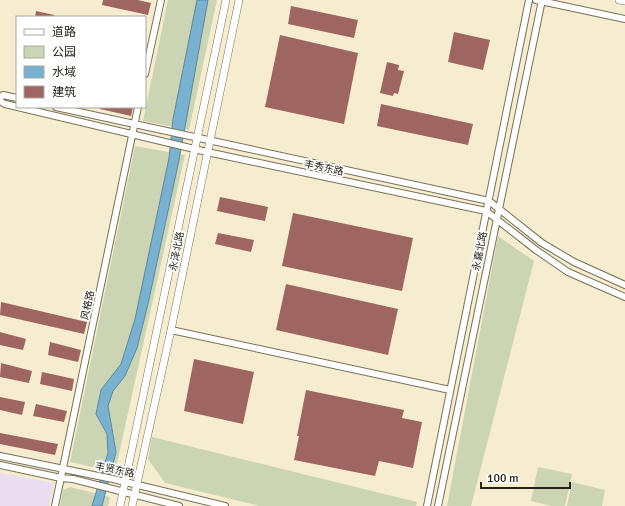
<svg xmlns="http://www.w3.org/2000/svg" width="625" height="506" font-family="Signika,'Noto Sans SC',sans-serif">
<rect width="100%" height="100%" fill="#f6edd0"/>
<!-- education -->
<path fill="#eadef2" d="M0 473 54 483 49 506H0Z"/>
<!-- green -->
<path fill="#cbd5b3" d="M168 0H217L189 130 143 121Z
M135 146 185 155 115 472 70 462Z
M498 236 534 261 471 506H447Z
M152 437 417 502 416 506H260L165 483 148 459Z
M538 467 572 474 565 506H552L531 501Z
M572 482 605 490 602 506H567Z
M70 487 110 497 108 506H60L63 490Z"/>
<!-- water -->
<path fill="#79b1d1" stroke="#608699" d="M197 0H208L179 160 148 304 137 348 125 376 113 391 108 406 116 452 102 506H92L108 453 107 434 96 414 101 390 121 364 135 319 169 158 173 119Z"/>
<!-- building -->
<path fill="#9f6661" d="M103 0H138L151 3 148 15 102 5Z
M291 6 358 20 354 38 288 24Z
M36 11 54 15V17H35Z
M454 32 490 40 483 70 448 62Z
M280 35 358 53 344 124 265 107Z
M387 62 399 65 398 70 404 71 398 94 394 93 393 96 380 93Z
M381 104 473 124 468 145 377 126Z
M100 107H133L131 116 100 109Z
M220 197 268 207 265 221 217 211Z
M293 213 413 238 402 291 282 266Z
M218 233 254 240 251 252 215 244Z
M286 284 398 309 388 355 276 330Z
M1 302 87 322 84 334 0 315Z
M0 332 26 339 23 350 0 345Z
M50 342 81 350 78 362 48 355Z
M194 359 254 372 243 424 184 411Z
M1 363 32 371 29 383 0 377Z
M42 372 74 379 72 391 40 384Z
M306 390 404 410 402 418 422 422 413 468 379 461 375 476 294 460 299 436H297Z
M0 397 25 402 22 415 0 410Z
M36 404 67 411 64 422 33 416Z
M0 433 58 444 55 455 0 444Z"/>
<g fill="none" stroke-linecap="round" stroke-linejoin="round">
<defs>
<path id="minor" d="M536 0 625 19
M145 74 161 0
M0 98 3 95 17 98
M0 101 5 104 207 152 486 211 536 250 568 272 625 297
M56 107 489 201 542 243 574 262 625 285
M171 330 450 390
M0 456 113 479 225 506
M0 465 61 478 73 479 179 506
M55 506 138 107
M427 506 529 0
M438 506 542 0"/>
<path id="major" d="M619 0 625 1
M120 506 226 0
M132 506 171 330 239 0"/>
</defs>
<!-- minor casing -->
<use href="#minor" stroke="#797157" stroke-width="8"/>
<!-- major casing -->
<use href="#major" stroke="#797157" stroke-width="8"/>
<!-- minor -->
<use href="#minor" stroke="#fff" stroke-width="6"/>
<!-- major -->
<use href="#major" stroke="#fff" stroke-width="7"/>
</g>
<g text-anchor="middle" stroke-width="3.5" stroke-linejoin="round" paint-order="stroke">
<!-- street labels -->
<g font-size="10" fill="#262217" stroke="#fff">
<text transform="translate(324 167) rotate(12)" y="4">丰秀东路</text>
<text transform="translate(176 251) rotate(-79)" y="4">永泽北路</text>
<text transform="translate(479 251) rotate(-79)" y="4">永嘉北路</text>
<text transform="translate(87 305) rotate(-78)" y="4">风格路</text>
<text transform="translate(115 469) rotate(12)" y="4">丰贤东路</text>
</g>
</g>
<!-- legend -->
<rect x="16" y="16" width="130" height="92" fill="#ffffff" stroke="#a8a7a2"/>
<rect x="24" y="29" width="20" height="6" fill="#ffffff" stroke="#a8a7a2"/>
<text x="52" y="36" font-size="12" fill="#262217">道路</text>
<rect x="24" y="46" width="20" height="12" fill="#cbd5b3" stroke="#a8a7a2"/>
<text x="52" y="56" font-size="12" fill="#262217">公园</text>
<rect x="24" y="66" width="20" height="12" fill="#79b1d1" stroke="#a8a7a2"/>
<text x="52" y="76" font-size="12" fill="#262217">水域</text>
<rect x="24" y="86" width="20" height="12" fill="#9f6661" stroke="#a8a7a2"/>
<text x="52" y="96" font-size="12" fill="#262217">建筑</text>
<!-- scale -->
<path d="M481 482v6h89v-6" fill="none" stroke="#262217" stroke-width="2"/>
<text x="487" y="482" font-size="12" fill="#262217" stroke="#ffffff" stroke-width="3" paint-order="stroke">100 m</text>
</svg>
